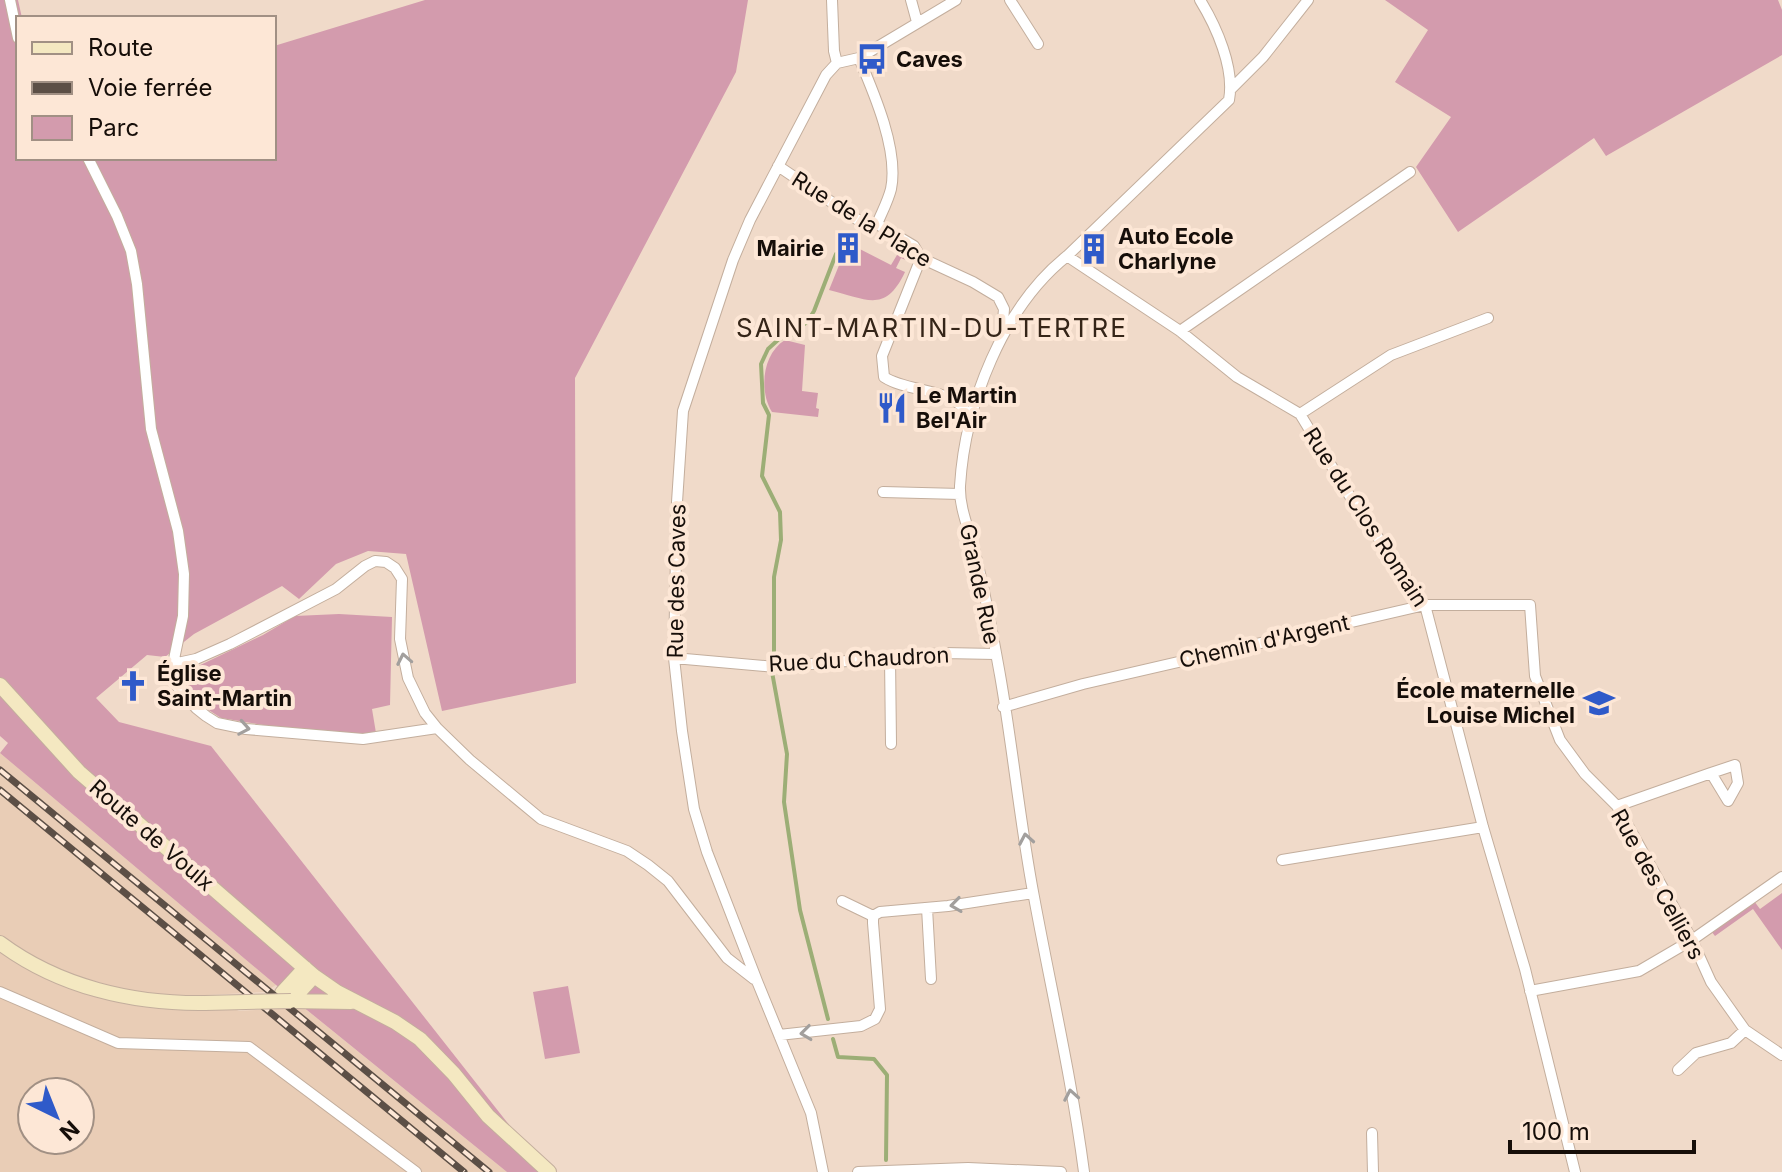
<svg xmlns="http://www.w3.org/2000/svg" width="1782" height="1172" font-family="Inter,sans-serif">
<rect width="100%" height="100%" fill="#f0dac9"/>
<!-- built -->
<path fill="#e9cdb6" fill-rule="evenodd" d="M0 753 276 985 265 992 207 995 239 1011 303 1007 507 1172H0ZM32 1092H80V1140H32Z"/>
<!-- green -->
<path fill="#d39bad" d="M0 0H18L22 18H18V158H274V46L425 0H748L736 72 575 378 576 683 442 711 406 554 368 551 336 564 299 599 282 586 194 634 165 657 147 655 96 698 119 722 211 746 543 1168 539 1172H507L276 985 0 753 8 743 0 736Z
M1385 0H1778L1782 10V55L1606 156 1594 138 1458 232 1416 167 1451 117 1395 82 1428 30Z
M848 243 891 265 903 245 909 250 910 262 901 258 896 268 905 272C885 314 867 299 829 290Z
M785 340 805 345 802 391 818 393 816 408 819 409 818 417 772 412C759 391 762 354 785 340Z
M339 614 392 617 390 705 372 709 376 733 354 734 270 726 221 718 201 705 185 684 190 670 263 635 295 616Z
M1782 893V950L1753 909 1715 936 1711 931 1754 901 1760 909Z
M568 986 580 1053 545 1059 533 992Z"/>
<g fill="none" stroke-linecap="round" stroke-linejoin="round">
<!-- stream -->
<path stroke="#9cae76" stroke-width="4" d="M774 660V577L781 540 780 512 762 476 769 415 763 403 761 364 768 349 779 339 791 335 807 322 814 311 836 254
M772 672 787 754 784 802 800 910 828 1019
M833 1039 838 1057 874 1059 887 1075 886 1160"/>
<defs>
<path id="minor" d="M10 0 18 38
M832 0 834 51 837 63
M911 0 917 22
M1010 0 1038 44
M859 58C874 93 899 151 891 189 888 201 882 212 877 224
M837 63 859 58 956 0
M1231 89 1263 57 1308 0
M88 158 117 216 131 251 137 284 151 429 178 531 184 574 183 616 173 664 175 684 196 708 206 716 217 723 246 729 363 739 437 728
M778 166 864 224H877L914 246 921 258 973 282 998 297 1004 309 1002 333
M1067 256 1180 331 1237 377 1300 414 1354 503 1425 605 1483 827 1525 969 1575 1172
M921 258 882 356 884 377C907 392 948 388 964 409
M1180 331 1410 172
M1300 414 1391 355 1488 318
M883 492 960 494
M890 657 891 744
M674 658 775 667 944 653 995 654
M173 664 196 659 230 644 336 589 365 566 375 561 386 562 395 568 402 579 400 639 408 678 425 713 437 728 470 760 541 819 627 851 648 865 668 881 727 958 754 979
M1003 707 1083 684 1425 605H1530L1535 676 1560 740 1585 774 1617 806 1692 940 1711 982 1745 1030 1782 1055
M1617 806 1711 773 1728 801 1738 783 1735 765 1711 773
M1282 860 1483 827
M842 901 873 916
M927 908 931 979
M1530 991 1639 971 1692 940 1782 877
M0 992 118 1043 249 1047 416 1172
M779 1035 861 1026 875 1019 880 1009 873 923V916L880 912 948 906 1033 893
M1678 1070 1696 1053 1731 1043 1745 1030
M1372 1133 1373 1172
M823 1172 811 1113 757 981 707 852 694 809 682 731 674 658 677 502 683 411 733 260 750 220 826 75 837 63
M858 1172 968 1168 1061 1172
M1084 1172C1072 1080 1051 989 1034 897 1020 824 1013 749 1000 675 993 636 986 596 976 557 971 534 959 509 960 486 965 404 1003 307 1067 256L1229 100C1235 68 1216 26 1200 0"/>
<path id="secondary" d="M0 685 79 772 314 976 337 992 395 1022 420 1039 454 1074 488 1116 549 1172
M0 943C59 987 133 1004 205 1003
M282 993 305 968
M291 1001 351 1002
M291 1001 314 976"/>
</defs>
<!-- minor casing -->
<use href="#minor" stroke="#c3ae9d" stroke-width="12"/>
<!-- secondary casing -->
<use href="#secondary" stroke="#c3ae9d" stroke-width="16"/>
<!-- minor -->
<use href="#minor" stroke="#fff" stroke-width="10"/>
<!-- secondary -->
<use href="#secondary" stroke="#f4e8c1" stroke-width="14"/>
<defs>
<path id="rail" d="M0 770 489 1172
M0 790 464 1172"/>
</defs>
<!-- rail casing -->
<use href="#rail" stroke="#5c4f46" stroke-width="7"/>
<!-- rail -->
<use href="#rail" stroke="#fde7d6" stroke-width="4" stroke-dasharray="12" stroke-linecap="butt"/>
<defs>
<path id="secondary-bridge" d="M205 1003 291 1001"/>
</defs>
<!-- secondary-bridge casing -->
<use href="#secondary-bridge" stroke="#c3ae9d" stroke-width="16" stroke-linecap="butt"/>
<!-- secondary-bridge -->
<use href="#secondary-bridge" stroke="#f4e8c1" stroke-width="14"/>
</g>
<!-- one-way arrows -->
<defs><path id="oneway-chevron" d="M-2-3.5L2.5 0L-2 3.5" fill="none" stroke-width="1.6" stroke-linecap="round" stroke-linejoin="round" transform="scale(2)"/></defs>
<g stroke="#a29f9d">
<use href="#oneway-chevron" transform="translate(404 659) rotate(-101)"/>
<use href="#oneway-chevron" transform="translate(244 728) rotate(10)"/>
<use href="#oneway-chevron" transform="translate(1026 839) rotate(-100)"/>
<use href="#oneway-chevron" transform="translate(956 905) rotate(172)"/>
<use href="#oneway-chevron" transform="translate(806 1033) rotate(173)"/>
<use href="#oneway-chevron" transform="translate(1071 1095) rotate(-100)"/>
</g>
<!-- icons -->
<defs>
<symbol id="bus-bare" viewBox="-9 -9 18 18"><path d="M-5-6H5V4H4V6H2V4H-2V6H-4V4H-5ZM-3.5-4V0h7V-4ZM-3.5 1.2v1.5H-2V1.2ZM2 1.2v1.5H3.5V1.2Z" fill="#2f5ac9" stroke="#fde7d6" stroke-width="2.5" paint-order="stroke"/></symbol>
<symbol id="building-bare" viewBox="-9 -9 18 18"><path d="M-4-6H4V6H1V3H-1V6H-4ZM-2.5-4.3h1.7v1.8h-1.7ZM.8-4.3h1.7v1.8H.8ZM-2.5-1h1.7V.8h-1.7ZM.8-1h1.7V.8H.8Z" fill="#2f5ac9" stroke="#fde7d6" stroke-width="2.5" paint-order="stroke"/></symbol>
<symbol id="restaurant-bare" viewBox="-9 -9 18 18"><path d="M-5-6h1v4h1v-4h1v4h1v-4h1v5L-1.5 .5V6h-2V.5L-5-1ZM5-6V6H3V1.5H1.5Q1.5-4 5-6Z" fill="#2f5ac9" stroke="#fde7d6" stroke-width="2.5" paint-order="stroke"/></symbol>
<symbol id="church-bare" viewBox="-9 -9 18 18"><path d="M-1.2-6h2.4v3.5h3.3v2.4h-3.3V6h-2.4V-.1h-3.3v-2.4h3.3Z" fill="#2f5ac9" stroke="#fde7d6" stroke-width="2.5" paint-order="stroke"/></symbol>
<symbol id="school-bare" viewBox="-9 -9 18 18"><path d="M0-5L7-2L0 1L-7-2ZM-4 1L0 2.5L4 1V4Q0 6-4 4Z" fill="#2f5ac9" stroke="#fde7d6" stroke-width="2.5" paint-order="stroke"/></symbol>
</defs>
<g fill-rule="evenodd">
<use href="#bus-bare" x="850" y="37" width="44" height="44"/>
<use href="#building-bare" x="826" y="226" width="44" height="44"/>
<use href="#building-bare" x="1072" y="227" width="44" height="44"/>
<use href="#restaurant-bare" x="870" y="386" width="44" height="44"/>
<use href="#church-bare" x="111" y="664" width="44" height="44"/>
<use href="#school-bare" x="1577" y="681" width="44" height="44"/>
</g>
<g text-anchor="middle" stroke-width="8" stroke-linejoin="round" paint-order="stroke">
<!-- poi labels -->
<g font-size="22" font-weight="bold" fill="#160e09" stroke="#fde7d6" text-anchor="start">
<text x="896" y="67">Caves</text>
<text x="1118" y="244">Auto Ecole<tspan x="1118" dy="25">Charlyne</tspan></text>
<text x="824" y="256" text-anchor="end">Mairie</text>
<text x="916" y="403">Le Martin<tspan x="916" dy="25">Bel'Air</tspan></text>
<text x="157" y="681">Église<tspan x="157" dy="25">Saint-Martin</tspan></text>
<text x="1575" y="698" text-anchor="end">École maternelle<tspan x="1575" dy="25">Louise Michel</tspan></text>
</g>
<!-- street labels -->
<g font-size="22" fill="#160e09" stroke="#fde7d6">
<text transform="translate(862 219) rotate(32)" y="8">Rue de la Place</text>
<text transform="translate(1366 517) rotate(57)" y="8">Rue du Clos Romain</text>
<text transform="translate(676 581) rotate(-89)" y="8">Rue des Caves</text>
<text transform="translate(980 584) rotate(78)" y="8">Grande Rue</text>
<text transform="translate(1264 641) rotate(-13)" y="8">Chemin d'Argent</text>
<text transform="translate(859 659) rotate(-3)" y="8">Rue du Chaudron</text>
<text transform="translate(152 835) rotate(41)" y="8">Route de Voulx</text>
<text transform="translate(1658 884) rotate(61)" y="8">Rue des Celliers</text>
</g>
<!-- quarter labels -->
<g font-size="26" letter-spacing="2" fill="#352518" stroke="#fde7d6">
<text x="932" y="337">SAINT-MARTIN-DU-TERTRE</text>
</g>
</g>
<!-- legend -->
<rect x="16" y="16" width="260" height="144" fill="#fde7d6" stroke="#a19084" stroke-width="2"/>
<rect x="32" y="42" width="40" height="12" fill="#f4e8c1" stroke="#a19084" stroke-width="2"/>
<text x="88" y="56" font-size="24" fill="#160e09">Route</text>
<rect x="32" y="82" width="40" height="12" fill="#5c4f46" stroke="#a19084" stroke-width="2"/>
<text x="88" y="96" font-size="24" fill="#160e09">Voie ferrée</text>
<rect x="32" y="116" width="40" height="24" fill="#d39bad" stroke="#a19084" stroke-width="2"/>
<text x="88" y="136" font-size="24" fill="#160e09">Parc</text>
<!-- north arrow -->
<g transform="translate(56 1116) rotate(137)"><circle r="38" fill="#fde7d6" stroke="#a19084" stroke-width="2"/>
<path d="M0-6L14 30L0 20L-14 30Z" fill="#2f5ac9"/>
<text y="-12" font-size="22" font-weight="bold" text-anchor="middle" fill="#160e09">N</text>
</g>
<!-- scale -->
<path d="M1510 1140v12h184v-12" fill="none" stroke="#160e09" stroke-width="4"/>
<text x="1522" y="1140" font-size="24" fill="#160e09" stroke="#fde7d6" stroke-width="6" paint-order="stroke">100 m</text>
</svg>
